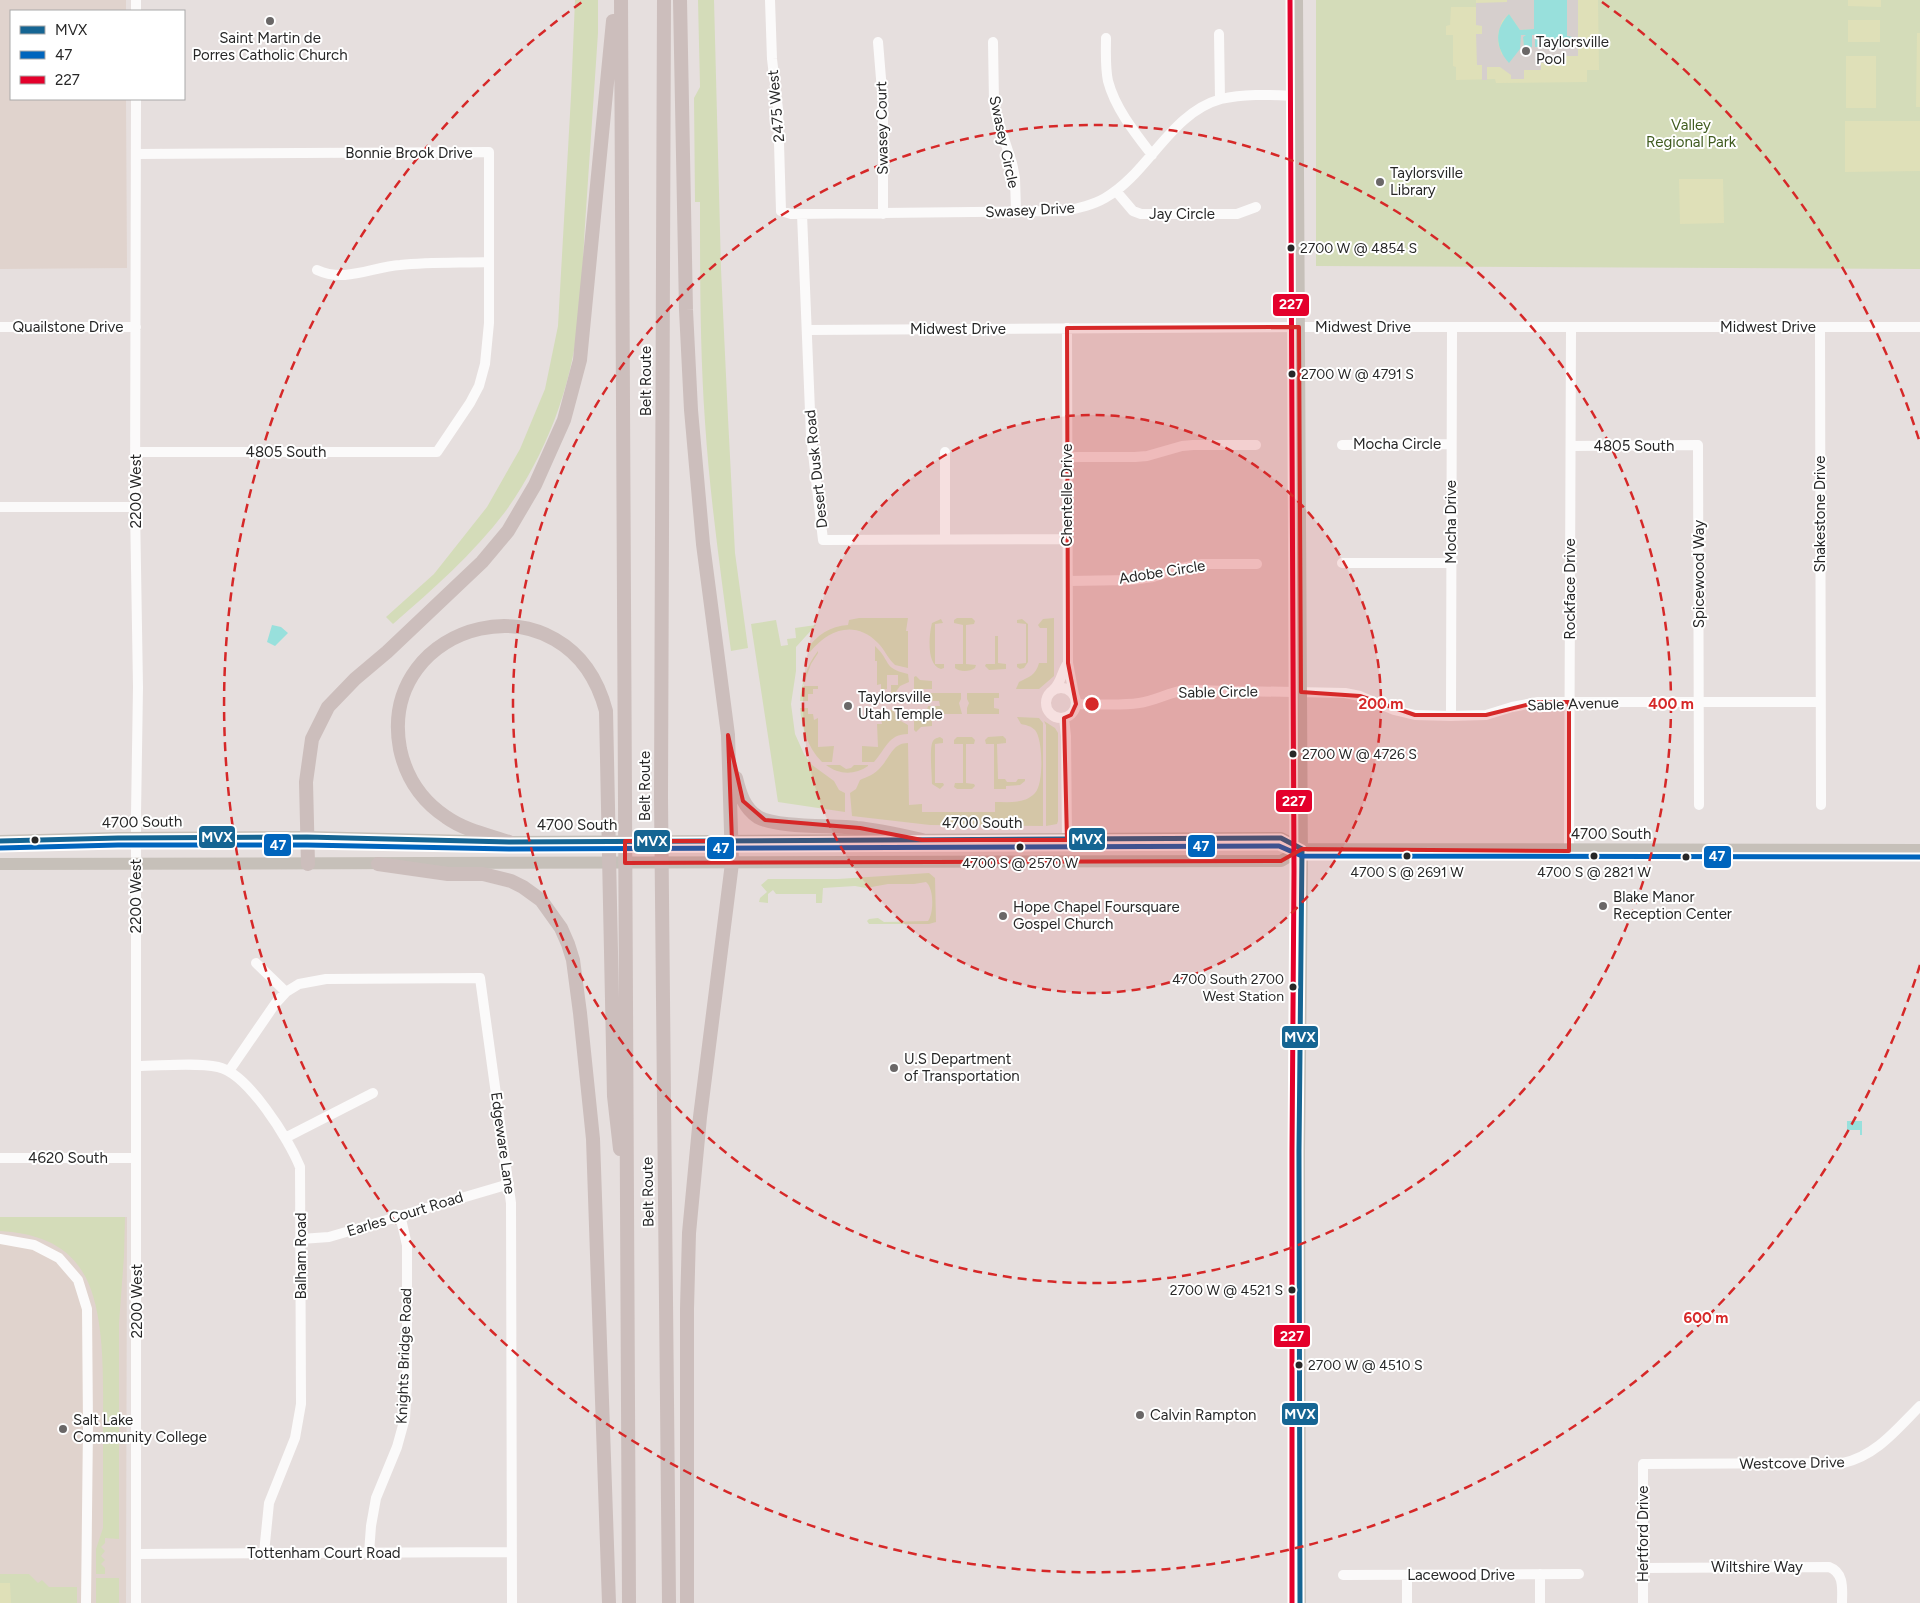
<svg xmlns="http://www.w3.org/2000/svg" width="1920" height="1603" font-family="Figtree,sans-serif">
<rect width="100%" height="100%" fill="#e6dfde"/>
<!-- education -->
<path fill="#e0d3cd" d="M0 0H126V11H11V99H126L127 268 0 269Z
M0 1217H127L126 1603H0Z"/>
<!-- green -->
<path fill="#d4dcb9" d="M575 0H598V33C594 92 590 151 586 210 583 248 583 286 578 323 571 390 544 458 505 512 473 554 433 589 393 624L386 617 434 574 487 507 520 449 545 389 558 326 571 96Z
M698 0H714L721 269 728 418 735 553 748 648 731 651C721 575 710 498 705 422 700 349 700 276 700 202H695L694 98 700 87Z
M1316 0H1920V269L1316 266Z
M859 618H908L906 631H908V668L895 665C888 659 885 650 878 643 855 620 829 629 810 652L806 650C817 635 830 626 848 625L849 620Z
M957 618H972L975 621 974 624 966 625V664L976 665 975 668C970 672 959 672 955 668V664H963V625L954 623V620Z
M1054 618V676L1039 689H1016L1019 682C1029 677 1036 675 1039 663H1047V628H1040L1038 625 1043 619Z
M941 619 943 623 935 624V664H944V668L941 669C926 665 929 635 932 623Z
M1022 619 1028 624V662L1024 668 1020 669 1017 667V664L1026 663V624L1017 623V620Z
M776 620 781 646 788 645 787 639 796 638 795 628 816 625 796 647V671L791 704 795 734 804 754 812 765 834 781 839 790 845 793V812L778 802 751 624Z
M995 636H998V663L1006 664V669L989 670 985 666 986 664H995Z
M875 646C892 662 882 668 908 674L909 682 900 686 892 697H891V685H898V675H887V689L881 690V684L877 685V661H875Z
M818 651V653L811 664 803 686H818V689H813V694H808V701H800C802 682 806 666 818 651Z
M916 676 920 680 932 681V689H914V677Z
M926 693H961V699L959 703 962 714H926L928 706H940L939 701H928Z
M967 693H999V698H994V708L999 709V714H967V708L969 703 967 699Z
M800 708H808V714H813L814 720 818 718V747L834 746 832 762H822C807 747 802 728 800 708Z
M888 710H893L899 720 908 725V734C888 734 886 749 874 762H862V746L878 747 877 724H882L881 718H888Z
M1017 717 1039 718 1043 723V826L930 825 852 816 850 793 856 789 860 780C867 777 875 774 880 768 890 758 892 743 908 743L909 805 922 804V812H995V802C1009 802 1025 804 1035 793 1044 784 1043 739 1035 730 1031 726 1026 725 1021 724Z
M914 718H932V726L921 727 916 732 914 730Z
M1044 721 1055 728 1058 733V821L1057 824 1046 826V725Z
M1003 736 1006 739V743L997 744 998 779H1005L1007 782H1016L1018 779H1025V781L1020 785 1006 786V789H994V744H986L985 740 988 737Z
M940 737 943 739V743L935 744V783H943L944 785 940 789 932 784C932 775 929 747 933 741 935 738 937 738 940 737Z
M957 737H972L975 740 974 744H966V783L974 784 975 786 972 789H957L954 787 955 783H963V744H954V740Z
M826 765H840L846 769 851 768 854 765H868V766C855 775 839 775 826 765Z
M929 873 935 878 936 922 929 924H869L867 921 869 919 878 918 884 922 928 921C934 913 934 888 926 882L914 884H888L866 888 855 886 823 888 822 903H816V894H776L773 890 768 894V903L759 902 760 898 767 892 761 885 768 879H838Z
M0 1217H125L124 1256 119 1323V1539L105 1538V1543L101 1547 105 1551 101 1556 105 1560 101 1564 105 1568V1574H96V1549L103 1528C103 1493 103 1459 103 1424 103 1381 106 1308 82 1271 64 1242 33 1233 0 1231Z
M0 1574H29L38 1583 42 1580 49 1587H77V1603H0Z
M96 1578H119V1603H96Z"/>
<!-- pitch -->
<path fill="#dfe0b8" d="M1476 0H1598L1599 70H1587V82L1496 83 1495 79 1456 80V67L1453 66V35H1446V26L1450 25 1451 7H1476Z
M1848 0H1881V7L1848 6Z
M1848 20H1880V42H1848Z
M1917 33H1920V107H1916Z
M1846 56H1876V108H1846Z
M1845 121H1920V171L1845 172Z
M1679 179H1723L1724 223 1680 224Z
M0 1583H10L11 1603H0Z"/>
<!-- plaza -->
<path fill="#d6cfcd" d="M1507 0H1534V29L1520 30 1509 14 1502 21 1498 34V43L1502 55 1520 35H1526V37H1523L1524 47H1532V35H1535V47L1567 37V0H1578V56H1548V63H1541V70H1524V79H1511V75L1500 67H1487V80H1482V65H1477L1476 34H1482V26L1476 25V3L1507 2Z"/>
<!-- water -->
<path fill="#98e0dc" d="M1534 0H1567V36L1572 37V47H1535V35H1532V47H1524L1523 37 1526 35H1521L1520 49 1509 63C1495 48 1494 29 1509 14L1520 30 1534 29Z
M272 625 281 627 288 633 275 646 267 642Z
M1847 1121H1862V1135H1860V1130H1847Z"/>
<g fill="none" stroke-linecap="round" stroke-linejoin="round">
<!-- minor -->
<path stroke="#fbfafa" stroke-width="10" d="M136 0V11
M770 0 772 59 778 109 781 211 791 214 1065 211C1079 208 1093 205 1105 198 1149 173 1170 113 1221 99 1246 93 1273 95 1298 96
M1219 34 1220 99
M1106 38C1106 52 1105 67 1108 81 1115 108 1135 133 1152 155
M878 42 883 103V214
M993 42 994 102 996 114 1012 163 1015 178 1016 211
M136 99 135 507 138 687 136 815V1603
M1116 191 1133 211 1141 214H1237L1256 207
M802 214 811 436 823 540 1067 539
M317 270C345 283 372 267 400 265 430 262 460 263 489 262
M0 327H136
M1820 327 1821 805
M1067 328 1068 663 1074 695
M807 330 1299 327H1920
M1342 445 1451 444
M1571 446 1698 445 1699 805
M136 452H437L470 403 479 386 485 364 489 323V152L136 154
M945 452V539
M1067 457H1135L1147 456 1182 446 1193 445H1256
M0 507H135
M1342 563H1451
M1068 581 1131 580 1153 577 1177 569 1202 564H1257
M1046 703a15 15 0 1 1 30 0a15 15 0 1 1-30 0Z
M1053 690C1062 682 1061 672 1068 663
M1076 704C1096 704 1119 706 1139 703 1154 701 1168 693 1184 690L1345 693 1360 696 1394 710 1415 715 1451 716 1486 715 1512 707 1538 702H1820
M1451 716 1452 328
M1064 718 1066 736 1067 840
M1569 851 1571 328
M256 963 286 992
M137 1066C161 1066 195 1062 218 1067 248 1073 289 1140 300 1167L301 1404 295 1438 269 1503 264 1553
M229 1071 275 1004 286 992 299 984 326 979 480 978 511 1203 512 1603
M285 1138 373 1093
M0 1158H136
M0 1239 34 1245 59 1258 78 1280 87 1309 88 1426 86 1603
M301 1239 329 1237 509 1184
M369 1553 371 1526 376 1498 397 1447 405 1418 407 1388V1245L400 1215
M136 1554 512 1552
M1643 1568 1829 1567C1845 1573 1842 1590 1842 1603
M1540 1574V1603
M1343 1575 1579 1574
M1407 1575V1603
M1643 1603V1464L1843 1463C1876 1456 1897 1429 1920 1406"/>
<!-- major -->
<path stroke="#c6c0b9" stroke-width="12" d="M1297 0 1302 871 1299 1151 1300 1603
M0 841 118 838 307 837 509 842 1281 838 1302 849
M0 864 1281 861 1302 849 1920 850"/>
<!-- highway -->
<path stroke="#ccbebc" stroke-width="14" d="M621 0 629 1603
M664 0 661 797 669 1603
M680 0 686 310 691 410 703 544 728 735 732 863 700 1117 689 1233 687 1309V1603
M736 778C740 794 744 808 758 817 778 828 833 825 857 828 879 830 900 835 922 840
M509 842C488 835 464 830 446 817 422 801 406 777 400 749 376 620 569 570 606 711L614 1096 620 1149
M308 864 306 782 312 739 328 707 355 679 387 652 482 562 508 531 535 485 564 420 580 360 613 21
M378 864 448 874H483L511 881 523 887 541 900 561 928 568 944 573 960 580 1013 593 1139 609 1603"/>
<defs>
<path id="bus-1" d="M0 841 118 838 307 837 509 842 1281 838 1302 849
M1300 1603 1299 1151 1302 849"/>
<path id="bus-2" d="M0 848 118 845H307L509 849 1279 846 1302 856 1920 857"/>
<path id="bus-3" d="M1290 0 1294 871 1292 1151V1603"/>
</defs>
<!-- bus-1 casing -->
<use href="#bus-1" stroke="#fff" stroke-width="9"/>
<!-- bus-2 casing -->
<use href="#bus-2" stroke="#fff" stroke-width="9"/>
<!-- bus-3 casing -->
<use href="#bus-3" stroke="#fff" stroke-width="9"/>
<!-- bus-1 -->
<use href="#bus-1" stroke="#156593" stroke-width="5"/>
<!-- bus-2 -->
<use href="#bus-2" stroke="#0065bd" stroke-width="5"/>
<!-- bus-3 -->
<use href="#bus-3" stroke="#e4002b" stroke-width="5"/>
</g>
<!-- marked area -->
<path fill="#d62828" fill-opacity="0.2" stroke="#d62828" stroke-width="4" stroke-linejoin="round" d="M1299 327 1301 692 1360 696 1415 715H1486L1538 702H1569V851L1302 849 1281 861 625 863V841H732L728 735 743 801 765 820 860 828 922 840H1067L1064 718 1071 715 1076 704 1068 663 1067 328Z"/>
<!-- distance rings -->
<circle cx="1092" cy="704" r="289" fill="#d62828" fill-opacity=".12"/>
<g fill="none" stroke="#d62828" stroke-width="2.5" stroke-dasharray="9 6">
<circle cx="1092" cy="704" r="289"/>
<circle cx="1092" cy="704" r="579"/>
<path d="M1920 965A868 868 0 1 1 582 2M1602 2A868 868 0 0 1 1920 443"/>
</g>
<!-- markers -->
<g fill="#6a6767" stroke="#fff" stroke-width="2">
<circle cx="270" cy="21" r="5"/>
<circle cx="1526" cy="51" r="5"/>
<circle cx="1380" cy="182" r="5"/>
<circle cx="848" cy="706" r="5"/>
<circle cx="1603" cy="906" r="5"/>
<circle cx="1003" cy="916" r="5"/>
<circle cx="894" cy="1068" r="5"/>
<circle cx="1140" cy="1415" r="5"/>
<circle cx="63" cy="1429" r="5"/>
</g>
<g fill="#272727" stroke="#fff" stroke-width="2">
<circle cx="1291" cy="248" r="4.5"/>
<circle cx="1292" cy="374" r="4.5"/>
<circle cx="1293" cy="754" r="4.5"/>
<circle cx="35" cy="840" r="4.5"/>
<circle cx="1020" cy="847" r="4.5"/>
<circle cx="1407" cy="856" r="4.5"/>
<circle cx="1594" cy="856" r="4.5"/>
<circle cx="1686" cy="857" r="4.5"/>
<circle cx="1293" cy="987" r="4.5"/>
<circle cx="1292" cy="1290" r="4.5"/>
<circle cx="1299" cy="1365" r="4.5"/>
</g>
<g text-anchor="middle" stroke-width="4" stroke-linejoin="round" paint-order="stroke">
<!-- bus labels -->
<g font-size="14" fill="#272727" stroke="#fff" text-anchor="start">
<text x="1300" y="253">2700 W @ 4854 S</text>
<text x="1301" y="379">2700 W @ 4791 S</text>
<text x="1302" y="759">2700 W @ 4726 S</text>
<text x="1020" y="868" text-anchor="middle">4700 S @ 2570 W</text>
<text x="1407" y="877" text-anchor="middle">4700 S @ 2691 W</text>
<text x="1594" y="877" text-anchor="middle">4700 S @ 2821 W</text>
<text x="1284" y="984" text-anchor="end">4700 South 2700<tspan x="1284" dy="17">West Station</tspan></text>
<text x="1283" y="1295" text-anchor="end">2700 W @ 4521 S</text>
<text x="1308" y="1370">2700 W @ 4510 S</text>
</g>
<!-- poi labels -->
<g font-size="15" fill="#272727" stroke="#fff" text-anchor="start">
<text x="270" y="43" text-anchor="middle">Saint Martin de<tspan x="270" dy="17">Porres Catholic Church</tspan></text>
<text x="1536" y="47">Taylorsville<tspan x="1536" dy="17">Pool</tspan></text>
<text x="1390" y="178">Taylorsville<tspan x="1390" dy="17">Library</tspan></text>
<text x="858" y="702">Taylorsville<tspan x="858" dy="17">Utah Temple</tspan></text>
<text x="1613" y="902">Blake Manor<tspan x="1613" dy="17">Reception Center</tspan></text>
<text x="1013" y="912">Hope Chapel Foursquare<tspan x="1013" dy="17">Gospel Church</tspan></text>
<text x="904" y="1064">U.S Department<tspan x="904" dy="17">of Transportation</tspan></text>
<text x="1150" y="1420">Calvin Rampton</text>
<text x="73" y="1425">Salt Lake<tspan x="73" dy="17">Community College</tspan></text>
</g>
<!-- street labels -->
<g font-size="15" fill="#272727" stroke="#fff">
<text transform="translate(776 106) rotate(-95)" y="5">2475 West</text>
<text transform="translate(882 128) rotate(-91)" y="5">Swasey Court</text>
<text transform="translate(1004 142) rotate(78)" y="5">Swasey Circle</text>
<text x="409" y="158">Bonnie Brook Drive</text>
<text transform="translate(1030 210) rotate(-3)" y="5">Swasey Drive</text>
<text x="1182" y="219">Jay Circle</text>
<text x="68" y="332">Quailstone Drive</text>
<text x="1363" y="332">Midwest Drive</text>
<text x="1768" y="332">Midwest Drive</text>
<text x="958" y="334">Midwest Drive</text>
<text transform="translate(646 381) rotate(-90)" y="5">Belt Route</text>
<text x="1397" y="449">Mocha Circle</text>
<text x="1634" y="451">4805 South</text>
<text x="286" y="457">4805 South</text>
<text transform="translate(816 469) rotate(-96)" y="5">Desert Dusk Road</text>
<text transform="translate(136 491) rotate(-90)" y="5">2200 West</text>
<text transform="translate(1067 495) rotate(-90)" y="5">Chentelle Drive</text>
<text transform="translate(1820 514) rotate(-90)" y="5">Shakestone Drive</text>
<text transform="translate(1451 522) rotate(-90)" y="5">Mocha Drive</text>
<text transform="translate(1162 572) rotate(-9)" y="5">Adobe Circle</text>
<text transform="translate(1699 574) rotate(-90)" y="5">Spicewood Way</text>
<text transform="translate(1570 589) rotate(-90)" y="5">Rockface Drive</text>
<text transform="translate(1218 692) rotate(-1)" y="5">Sable Circle</text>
<text transform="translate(1573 704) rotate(-2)" y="5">Sable Avenue</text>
<text transform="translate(645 786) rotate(-90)" y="5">Belt Route</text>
<text transform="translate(142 822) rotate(-1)" y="5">4700 South</text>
<text x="982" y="828">4700 South</text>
<text x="577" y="830">4700 South</text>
<text x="1611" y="839">4700 South</text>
<text transform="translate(136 896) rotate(-90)" y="5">2200 West</text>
<text transform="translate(503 1143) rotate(82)" y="5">Edgeware Lane</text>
<text x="68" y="1163">4620 South</text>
<text transform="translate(648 1192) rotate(-91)" y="5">Belt Route</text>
<text transform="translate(405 1214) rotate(-17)" y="5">Earles Court Road</text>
<text transform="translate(301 1256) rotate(-90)" y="5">Balham Road</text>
<text transform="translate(137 1301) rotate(-90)" y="5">2200 West</text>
<text transform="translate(404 1356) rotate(-88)" y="5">Knights Bridge Road</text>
<text transform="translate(1792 1463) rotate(-1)" y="5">Westcove Drive</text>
<text transform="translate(1643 1534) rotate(-90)" y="5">Hertford Drive</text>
<text x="324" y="1558">Tottenham Court Road</text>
<text x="1757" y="1572">Wiltshire Way</text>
<text x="1461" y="1580">Lacewood Drive</text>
</g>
<!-- park labels -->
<g font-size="15" fill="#405c20" stroke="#fff">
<text x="1691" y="130">Valley<tspan x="1691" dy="17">Regional Park</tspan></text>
</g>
</g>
<circle cx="1092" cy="704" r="8" fill="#d62828" stroke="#fff" stroke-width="2.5"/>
<g font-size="15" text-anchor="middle" font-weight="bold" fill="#d62828" stroke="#fff" stroke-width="4" stroke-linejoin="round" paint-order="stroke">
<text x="1381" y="709">200 m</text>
<text x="1671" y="709">400 m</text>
<text x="1706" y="1323">600 m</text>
</g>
<g stroke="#fff" stroke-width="2">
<rect x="1272" y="293" width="38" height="24" rx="5" fill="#e4002b"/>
<rect x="1275" y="789" width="38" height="24" rx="5" fill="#e4002b"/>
<rect x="198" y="825" width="38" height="24" rx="5" fill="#156593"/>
<rect x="1068" y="827" width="38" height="24" rx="5" fill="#156593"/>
<rect x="633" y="829" width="38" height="24" rx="5" fill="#156593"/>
<rect x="263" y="833" width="29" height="24" rx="5" fill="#0065bd"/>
<rect x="1187" y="834" width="29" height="24" rx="5" fill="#0065bd"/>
<rect x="706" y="836" width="29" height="24" rx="5" fill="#0065bd"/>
<rect x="1703" y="845" width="29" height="24" rx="5" fill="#0065bd"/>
<rect x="1281" y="1025" width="38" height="24" rx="5" fill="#156593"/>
<rect x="1273" y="1324" width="38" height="24" rx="5" fill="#e4002b"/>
<rect x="1281" y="1402" width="38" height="24" rx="5" fill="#156593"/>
</g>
<g font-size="14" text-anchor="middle" font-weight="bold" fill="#fff">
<text x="1291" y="309">227</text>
<text x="1294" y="806">227</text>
<text x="217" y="842">MVX</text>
<text x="1087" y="844">MVX</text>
<text x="652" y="846">MVX</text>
<text x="278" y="850">47</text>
<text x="1201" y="851">47</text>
<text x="721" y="853">47</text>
<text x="1717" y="861">47</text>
<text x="1300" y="1042">MVX</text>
<text x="1292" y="1341">227</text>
<text x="1300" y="1419">MVX</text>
</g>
<!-- legend -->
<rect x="10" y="10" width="175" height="90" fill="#ffffff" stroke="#a9a9a9"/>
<rect x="20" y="26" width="25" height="8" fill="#156593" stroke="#a9a9a9"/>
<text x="55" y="35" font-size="15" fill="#272727">MVX</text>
<rect x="20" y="51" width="25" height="8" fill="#0065bd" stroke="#a9a9a9"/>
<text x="55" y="60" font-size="15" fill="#272727">47</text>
<rect x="20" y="76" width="25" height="8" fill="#e4002b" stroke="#a9a9a9"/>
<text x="55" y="85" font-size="15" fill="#272727">227</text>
</svg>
